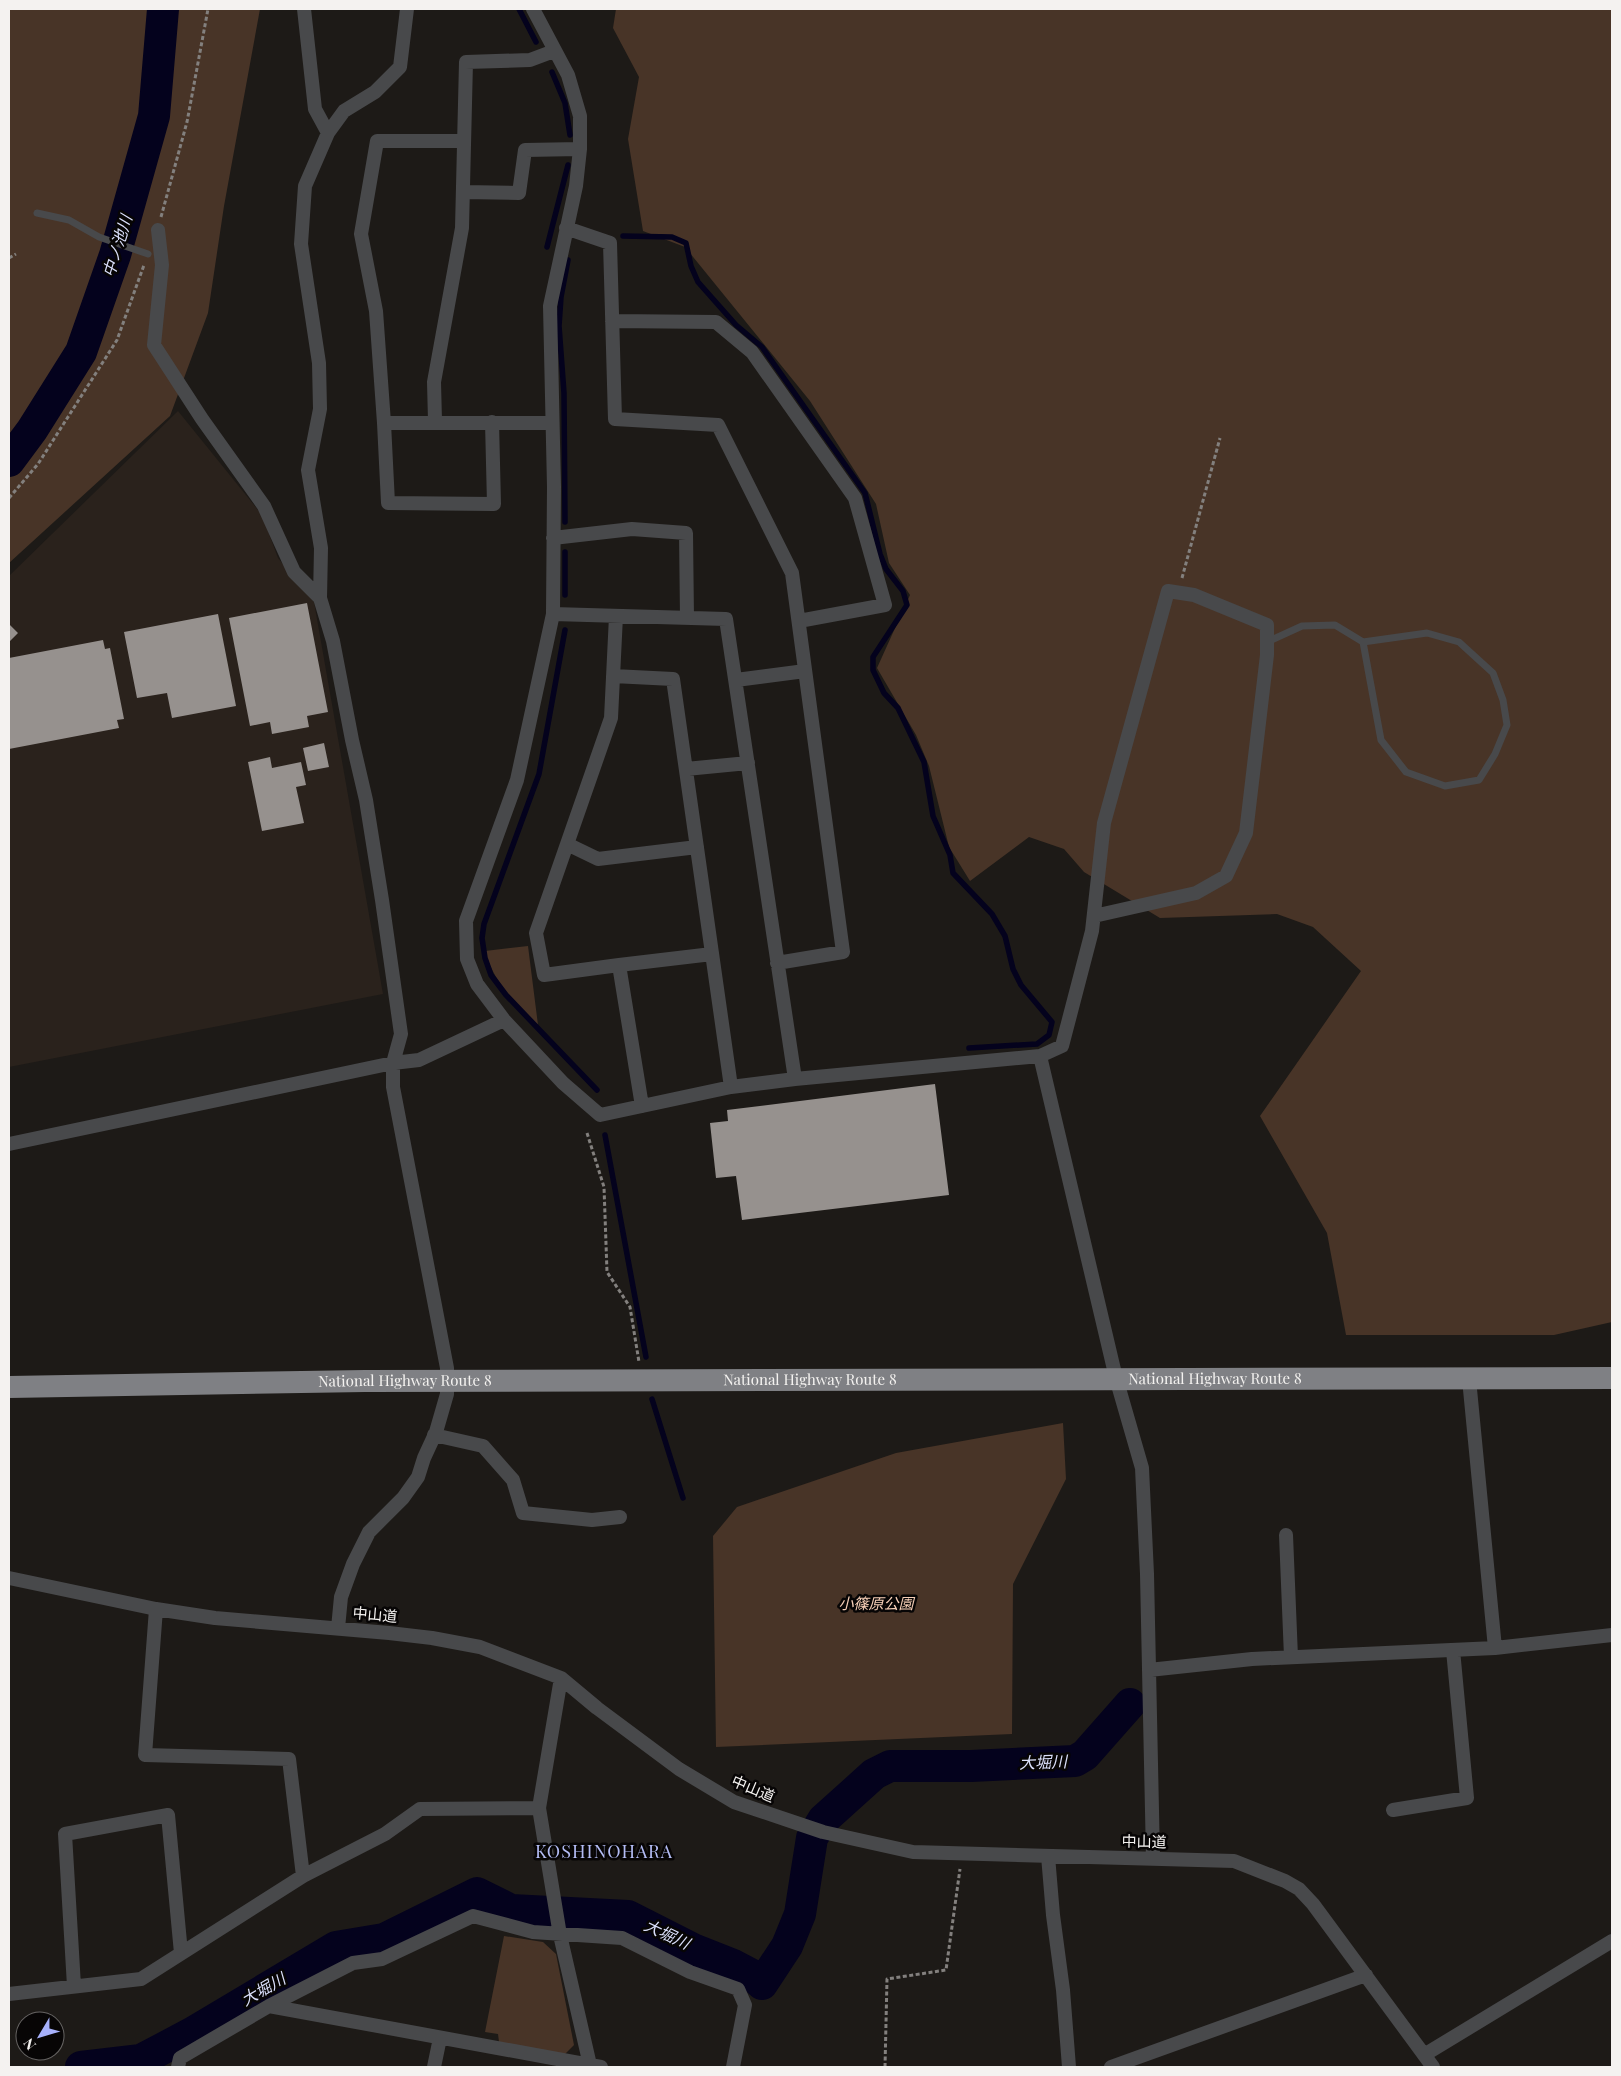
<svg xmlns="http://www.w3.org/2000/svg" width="1621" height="2076" font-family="'Playfair Display','Noto Sans JP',serif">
<rect width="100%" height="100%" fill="#1d1a17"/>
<!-- built -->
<path fill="#2a221c" d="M178 411 262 515 278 558 314 602 383 994 9 1067V576Z"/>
<!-- green -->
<path fill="#483427" d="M9 9H260L224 206 208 313 170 416 9 563Z
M616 9H1612V1322L1554 1335H1346L1327 1233 1260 1116 1361 971 1313 927 1277 914 1160 918 1084 872 1064 849 1029 837 970 881 949 847 929 766 916 735 877 668 910 595 889 563 876 504 810 401 685 247 643 231 628 139 639 77 613 28Z
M528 946 538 1025C514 1001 495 985 485 951Z
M1063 1423 1066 1479 1013 1584 1012 1734 716 1747 713 1536 737 1507 896 1453Z
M504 1936 543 1942 556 1954 574 2045 565 2054 499 2042 498 2034 485 2032Z"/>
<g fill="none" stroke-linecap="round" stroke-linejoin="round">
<!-- stream -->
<path stroke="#04021d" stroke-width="5.5" d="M519 9 536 42
M552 72 565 103 570 135
M623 236 672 237 686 243 691 266 698 282 736 325 762 347 865 493 880 554 886 569 903 591 907 605 873 657V670L884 693 898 708 924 762 933 816 950 855 953 873 992 914 1005 936 1013 969 1021 985 1052 1022 1049 1035 1037 1044 969 1048
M547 247 568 165
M565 522 564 393 559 326 561 297 568 260
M565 552V595
M565 630 539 774 484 924 482 938 485 958 491 975 506 995 597 1090
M605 1135 646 1357
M652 1399 683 1498"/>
<!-- river -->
<path stroke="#04021d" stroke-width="32" d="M9 461 32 430 81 352 115 255 154 116 163 9
M81 2067 141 2060 192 2033 336 1947 384 1939 477 1893 511 1910 628 1916 695 1950 733 1965 752 1975 762 1984 787 1946 800 1914 812 1838 823 1820 874 1774 890 1766H971L1075 1761 1085 1755 1130 1704"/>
</g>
<!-- building -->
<path fill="#96918e" d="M307 603 328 712 307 716 309 727 272 734 270 722 250 726 229 618Z
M218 614 236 706 172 718 167 693 137 698 124 632Z
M9 624 18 633 9 642Z
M103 640 105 649 110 648 124 719 117 720 119 728 9 749V658Z
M324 743 329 767 308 771 303 748Z
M270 757 272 768 301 762 306 785 296 787 304 823 262 831 248 762Z
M935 1084 949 1195 742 1220 736 1176 716 1178 710 1123 728 1121 727 1110Z"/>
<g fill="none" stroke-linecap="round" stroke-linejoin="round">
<!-- path -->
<path stroke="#83807e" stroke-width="3" stroke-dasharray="4 2.5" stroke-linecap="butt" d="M161 217 187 122 208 9
M9 258 16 254
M9 498 38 464 117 340 144 265
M1182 578 1220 438
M587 1133 604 1187 607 1272 630 1307 639 1362
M885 2067 887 1979 946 1970 960 1869"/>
<!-- service -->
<path stroke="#48494b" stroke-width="7" d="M37 213 69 220 99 237 148 254
M1267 642 1302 626 1335 625 1363 642 1381 740 1406 772 1445 786 1479 780 1495 754 1507 725 1503 700 1493 673 1459 642 1427 633 1363 642"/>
<!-- minor -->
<path stroke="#48494b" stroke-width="14" d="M304 9 315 109 328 133
M533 9 568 75 580 116V149L576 186 550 306 554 487 553 614 517 780 466 921 467 959 477 984 504 1020 563 1083 600 1115 731 1087 795 1079 1040 1056 1062 1046 1092 931 1104 823 1168 591 1194 595 1267 625V655L1246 833 1226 876 1196 893 1094 916
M464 141H377L361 234 376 311 384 423H551
M463 192 519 193 525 150 580 149
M566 228 610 243 615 419 718 425 792 573 843 952 777 963
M158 230 162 265 154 345 202 419 264 506 294 572 320 598
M612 321 716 322 752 352 855 498 885 605 799 621
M435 421 434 382 462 228 466 62 530 60 554 51
M384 423 388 503 494 504 492 422
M553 538 632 529 686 533 687 618
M553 614 726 619 795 1079
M616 616 611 718 536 933 544 975 619 965 642 1106
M613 676 673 679 731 1087
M736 680 805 671
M686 769 748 763
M567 844 598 859 697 847
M619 965 712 954
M1040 1056 1116 1378 1142 1468 1147 1574 1153 1858
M9 1144 393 1063 419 1060 504 1020
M1469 1379 1495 1648
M434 1435 483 1446 513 1480 523 1513 592 1520 620 1517
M1286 1535 1291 1657
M9 1578 156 1609 215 1618 389 1633 432 1638 480 1647 561 1678 597 1708 679 1769 734 1802 823 1832 913 1852 1234 1861 1285 1881 1299 1889 1313 1904 1433 2067
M156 1609 145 1755 289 1759 303 1876
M338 1628 341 1597 353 1564 369 1532 403 1498 418 1477 424 1458 436 1432 447 1394V1368L393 1087V1063L401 1034 382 900 366 800 352 740 333 641 320 598 321 548 308 470 320 409 319 363 301 244 305 186 328 133 344 111 375 92 400 67 407 9
M1149 1670 1252 1659 1495 1648 1612 1635
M561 1678 539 1808 560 1935 590 2065
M1393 1810 1467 1798 1453 1650
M1048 1856 1053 1915 1063 1990 1069 2067
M74 1986 65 1834 168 1815 181 1953
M9 1994 141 1979 303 1876 385 1834 420 1809 539 1808
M269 2006 601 2067
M1424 2055 1612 1941
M178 2067 180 2058 269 2006 353 1963 382 1959 473 1916 533 1932 622 1938 690 1972 738 1989 745 2005 733 2067
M434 2067 440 2038
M1111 2067 1366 1975"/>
<!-- trunk -->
<path stroke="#7f8084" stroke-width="22" id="s1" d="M9 1387 365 1381 1612 1378"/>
</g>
<g text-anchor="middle" stroke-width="5" stroke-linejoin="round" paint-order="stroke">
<!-- street labels -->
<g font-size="15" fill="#f4f2f0" stroke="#070505">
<text dy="5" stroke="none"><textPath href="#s1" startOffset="1206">National Highway Route 8</textPath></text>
<text dy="5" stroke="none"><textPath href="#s1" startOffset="801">National Highway Route 8</textPath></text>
<text dy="5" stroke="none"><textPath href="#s1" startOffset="396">National Highway Route 8</textPath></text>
<text transform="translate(375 1615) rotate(5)" y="5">中山道</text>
<text transform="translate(753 1789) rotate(23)" y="5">中山道</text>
<text transform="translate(1144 1842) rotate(1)" y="5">中山道</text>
</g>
<!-- park labels -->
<g font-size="15" font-style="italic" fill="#f6cfb7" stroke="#070505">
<text x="876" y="1609">小篠原公園</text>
</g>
<!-- water labels -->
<g font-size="16" font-style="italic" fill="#dadffa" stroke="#070505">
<text transform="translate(117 246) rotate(-73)" y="6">中ノ池川</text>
<text transform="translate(1043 1762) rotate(-2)" y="6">大堀川</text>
<text transform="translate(667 1934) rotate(25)" y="6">大堀川</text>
<text transform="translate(263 1989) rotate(-30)" y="6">大堀川</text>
</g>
<!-- quarter labels -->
<g font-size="18" letter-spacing="1" fill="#b3bcf4" stroke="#070505">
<text x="604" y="1858">KOSHINOHARA</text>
</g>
</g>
<!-- border -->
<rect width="1621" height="2076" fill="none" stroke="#f4f2f0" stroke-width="20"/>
<!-- north arrow -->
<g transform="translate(40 2036) rotate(232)"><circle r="24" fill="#070505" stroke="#666463"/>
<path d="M0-4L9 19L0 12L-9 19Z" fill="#a7b1fc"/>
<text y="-8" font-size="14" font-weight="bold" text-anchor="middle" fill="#f4f2f0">N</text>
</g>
</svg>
